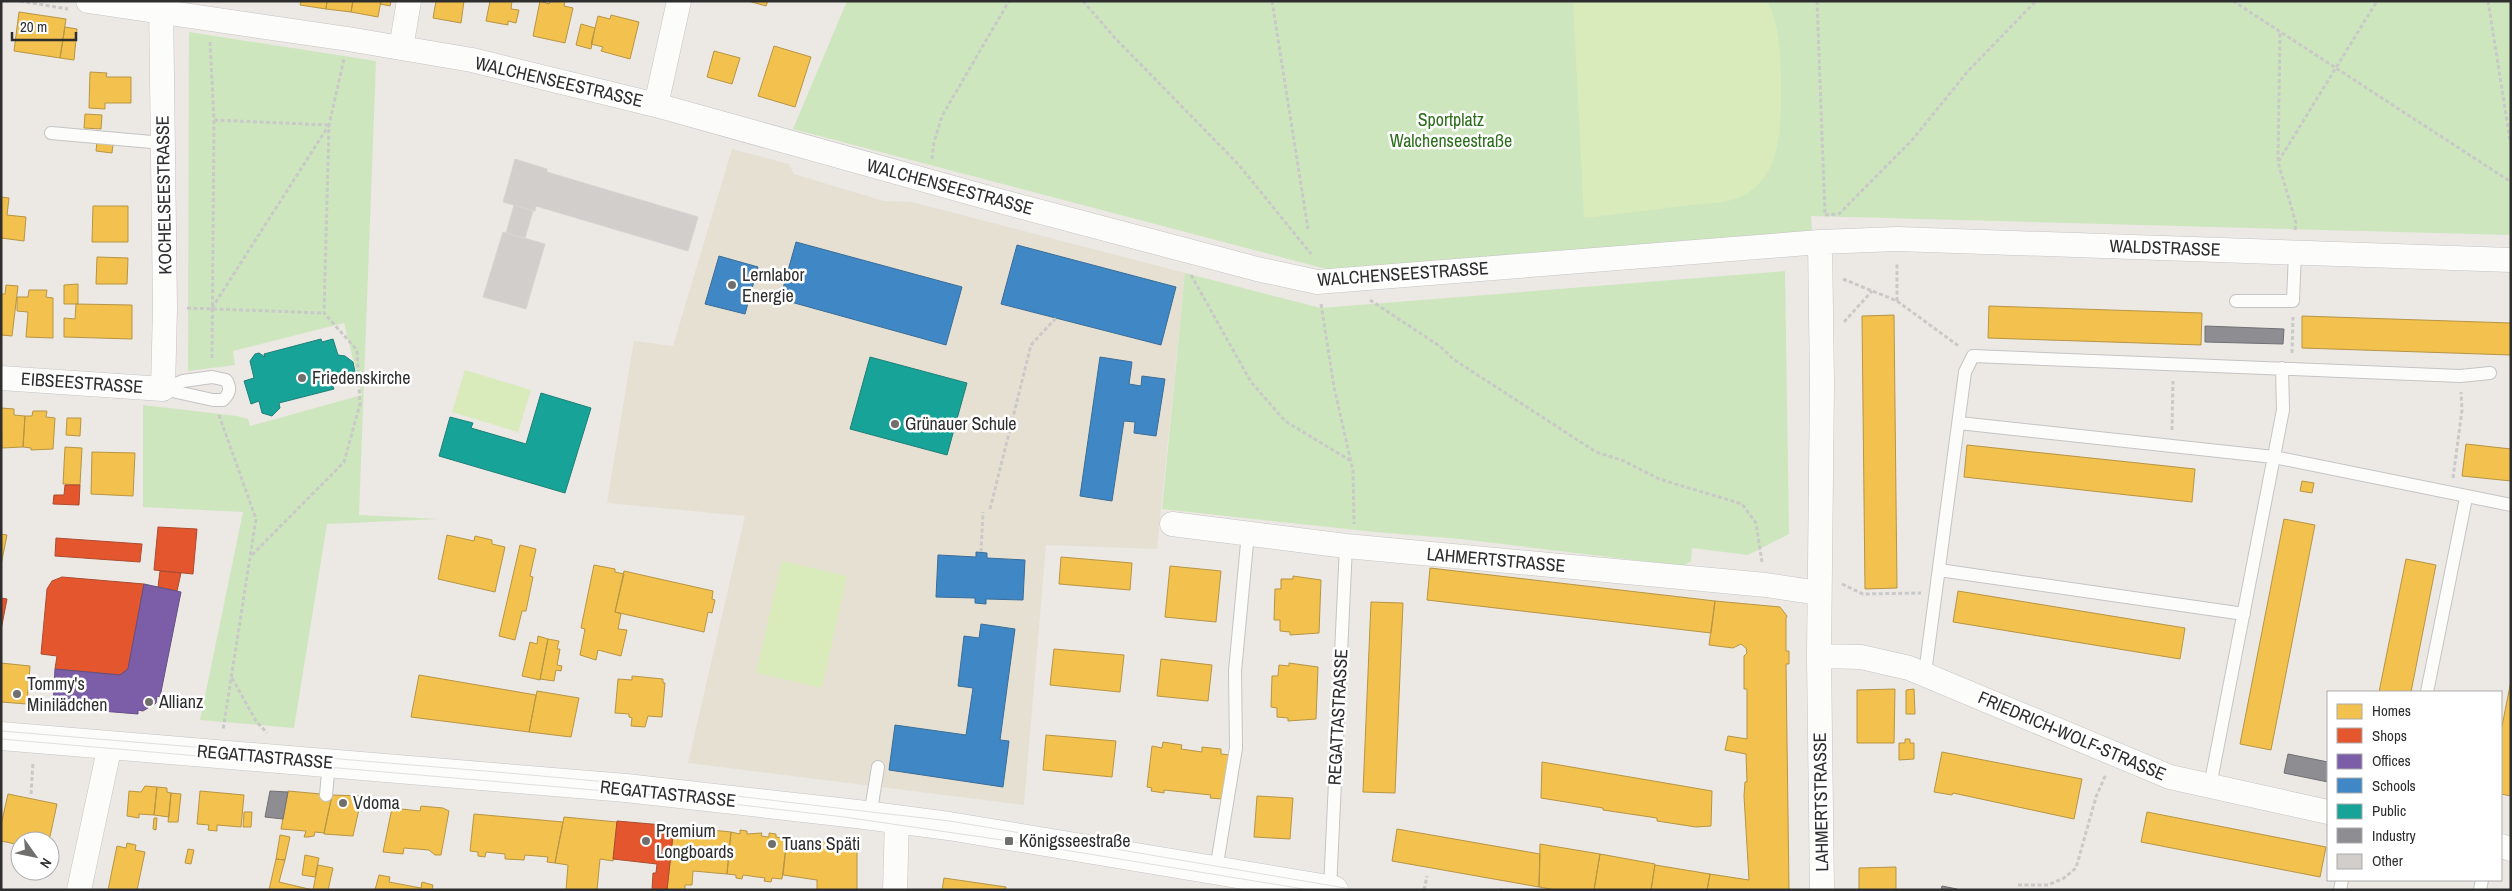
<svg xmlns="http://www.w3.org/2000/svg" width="2512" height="891" font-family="'Archivo Narrow',sans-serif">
<rect width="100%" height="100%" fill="#ece8e4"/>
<!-- education -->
<path fill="#e6e0d3" d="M732 149 789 164 794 174 884 201 912 202 1185 273 1157 549 1046 545 1024 805 688 763 745 516 607 503 634 341 673 346Z"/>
<!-- green -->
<path fill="#cee6be" d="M847 1H2511V235L1811 216 1812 231 1330 270 793 129Z
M189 32 376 61 359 515 439 519 327 524 294 728 200 720 243 512 143 507V405L237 416 248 419 250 426 362 395 344 323 233 351 235 365 188 371Z
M1785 271 1789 534 1748 555 1692 548 1691 561 1684 566 1461 539 1375 532 1162 509 1185 273 1321 308Z"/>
<!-- pitch -->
<path fill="#d9eabb" d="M1573 1H1767C1782 29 1781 67 1781 99 1781 140 1777 189 1728 201 1714 204 1697 204 1683 206 1650 210 1617 214 1584 218Z
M465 370 531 390 518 432 452 412Z
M782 561 847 576 822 688 756 673Z"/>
<!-- homes -->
<path fill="#f2c14e" stroke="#b79544" d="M301 1H327L326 9 300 5Z
M327 1H353L351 12 326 9Z
M353 1H381L378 17 351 12Z
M381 1H391L390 6 380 4Z
M436 1H464L461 23 433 18Z
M490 1H512L511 9 519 10 516 23 508 21V25L486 21Z
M540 1 549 4 550 1H565L564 6 573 8 565 43 533 36Z
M748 1H768L766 6Z
M19 12 66 19 60 58 14 51Z
M611 15 639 22 630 59 601 51 603 47 591 44 598 16 610 19Z
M581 24 595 28 591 49 576 45Z
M65 27 77 29 74 60 60 58Z
M774 46 811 57 795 107 758 96Z
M714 51 740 58 732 84 707 77Z
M90 72 107 73 106 77H131V103H105V109L89 108Z
M85 114 102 115 101 129 84 128Z
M97 142 113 144 112 153 96 151Z
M1 197 9 198 7 215 26 217 24 241 1 238Z
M93 206H128V242H92Z
M97 257 128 258 127 284H96Z
M78 284V304H64V285Z
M6 285 18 286 12 336 1 335V294H5Z
M29 290H47L46 297 53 298V338L26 337 28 312 17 311V297H28Z
M76 304 132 305V339L64 337V318L75 319Z
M1989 306 2202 313 2201 345 1988 338Z
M1894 315 1897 588 1865 589 1862 316Z
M2302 316 2511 323V355L2302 348Z
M1 408 14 409V415L25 416 23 447 2 448Z
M33 411H47L46 417 55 418 53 449 31 450V448L23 447 25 416H32Z
M67 418H81L80 436 66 435Z
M2466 444 2511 449V481L2462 476Z
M1967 445 2195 469 2192 502 1964 477Z
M65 447 82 448 80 485 63 484Z
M92 452 135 453 133 496 91 494Z
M2302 481 2314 483 2312 493 2300 491Z
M2284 519 2315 525 2271 750 2240 744Z
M1 534 7 535 1 565Z
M447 535 474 541 475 536 492 540V544L505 547 495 592 438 579Z
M520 545 536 549 530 576 533 577 526 611H522L515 640 499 636Z
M1061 557 1132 563 1130 590 1059 584Z
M2406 559 2436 565 2411 692H2379Z
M594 565 615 569V572L624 574 615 612 621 614 618 629 627 630 621 656 598 650 596 660 580 655 585 629 581 628Z
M1170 566 1221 571 1216 622 1165 617Z
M1430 568 1715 601 1711 633 1427 600Z
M624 571 713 591 712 599 715 600 712 613 708 612 704 632 615 612Z
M1293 576 1321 580 1319 633 1290 635V632L1280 631V620H1274L1275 589H1281V579H1293Z
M1958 591 2185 628 2180 659 1953 622Z
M1715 601 1780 607 1787 616 1786 618V651H1789V664H1786L1789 890H1707L1710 874 1749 880 1744 796 1745 782H1747L1746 754 1725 750 1728 736 1747 739V689H1744V656L1747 653 1746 648 1741 644 1733 648 1709 645Z
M1371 602 1403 603 1395 793 1363 792Z
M538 636 548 639 540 680 522 676 530 642 537 644Z
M548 639 559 641 557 649H560L557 665 562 666 561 671 556 670 554 681 540 679Z
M1054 649 1124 655 1120 692 1050 685Z
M1161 659 1212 665 1208 701 1157 696Z
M1 663 30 666 27 704 1 702Z
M1289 663 1318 667 1316 719 1288 721V718L1277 717V708L1271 707 1272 676H1278L1279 665 1289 666Z
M419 675 536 695 529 732 411 717Z
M632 676 663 679V683H665L662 717 648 716 645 727 631 726 632 718 629 717V714L615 713 618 679 632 680Z
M2511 681V796L2501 794V731Z
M1895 689 1894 743H1857V690Z
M1914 689 1915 714H1906V690Z
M537 691 579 698 571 737 529 732Z
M1046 735 1116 741 1112 777 1043 770Z
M1905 739H1910V743H1914V759L1899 760V743H1905Z
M1163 742 1182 745 1181 749 1202 752V747L1221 749V754L1231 755 1222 799 1210 798 1211 795 1164 790V793L1151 791 1152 788 1147 787 1152 746 1162 748Z
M1942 752 2082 779 2074 819 1953 793 1952 795 1934 792Z
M1542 762 1712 791 1711 826 1696 827 1657 821V818L1603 810V808L1541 798Z
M145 786 157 787 154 815 139 814V818L127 816 129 791 141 792Z
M157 787 167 788V792L171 793 169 817 154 815Z
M200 791 244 795 241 827 217 825V831L208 830 209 825 197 824Z
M288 791 332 795 324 833 315 832 314 836 308 837H304L306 831 281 829Z
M171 793 181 794 178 822H168Z
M8 794 57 804 49 841H20V845L1 841V825Z
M332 795 362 796 353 836 324 834Z
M1257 796 1293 798 1290 839 1254 837Z
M421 806 443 808 449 811 441 855H435L429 850 404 848 403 854 383 852 392 808 420 811Z
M244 812H252L251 827H243Z
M2147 812 2326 847 2320 877 2141 842Z
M474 814 563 822 555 863 547 862 548 857 525 855 524 860 505 859V854L486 852 485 857 478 856V852L470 851Z
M564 817 617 822 613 861 600 859 597 890H566L568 865 555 863Z
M154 818H157L156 830 153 829Z
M674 826 731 832 727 874 693 871 692 885H685V890H667Z
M1397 829 1540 854 1539 887 1392 861Z
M740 830 747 831V834L762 833 761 836 769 837V833L776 834V837L787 839 782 879 772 878 771 882 764 881 765 878 743 875 742 879 736 878V875L727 874 731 832 740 834Z
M280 835 290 837 285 860 276 859Z
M787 838 852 845 857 850V890H817V880L783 875Z
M127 843 136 845 135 850 145 852 137 890H108L117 846 126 848Z
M1540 844 1600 854 1594 890H1556L1539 887Z
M188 849 194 850 191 864 185 863Z
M1600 854 1655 864 1651 890H1594Z
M305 855 319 858 315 877 302 875Z
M276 859 285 860 279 882 313 890H269Z
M318 865 333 868 328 890H313Z
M1655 865 1710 874 1707 890H1651Z
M1896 867V890H1859V868Z
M379 875 390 877 389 882 421 888 422 882 433 885 432 890H375Z
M944 878 1006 887 1005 890H942Z"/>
<!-- shops -->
<path fill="#e4572e" stroke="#ad4b2e" d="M65 485H80L79 505 53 504 54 495H64Z
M158 527 197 529 193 574 154 570Z
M56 538 142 544 140 562 55 556Z
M160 571 181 573 177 591 158 587Z
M62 577 144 584 128 669 120 675 55 669 57 656 41 654 47 589 52 581Z
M1 598 7 599 1 630Z
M617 821 674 826 667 890H652L653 873H656L657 864 613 859Z"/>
<!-- offices -->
<path fill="#7b5ea7" stroke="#645083" d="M144 584 181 592 160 697 157 696 156 703 143 711 138 710V714L53 707 55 669 120 675 128 669Z"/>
<!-- schools -->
<path fill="#3f88c5" stroke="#3a6d98" d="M796 242 962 287 946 345 780 299Z
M1017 245 1176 287 1161 345 1001 304Z
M719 256 758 267 745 314 705 304Z
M1100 357 1132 362 1129 384 1141 386 1142 376 1165 379 1156 436 1134 433 1135 422 1124 421 1112 501 1080 496Z
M976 552 987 553V558L1025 560 1023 600 986 599V604L975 603V598L936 597 938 555 976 557Z
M981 624 1015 629 1000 740 1009 741 1003 787 889 770 895 725 966 735 973 688 958 686 964 636 979 638Z"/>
<!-- public -->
<path fill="#17a398" stroke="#1e8078" d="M321 339 322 342 333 339 338 355 345 356 353 362 355 372 351 377 332 384 334 389 279 403 280 408 272 416 262 413 259 401 251 404 244 381 254 378 250 361 255 354 259 353 265 357 264 354Z
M870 357 967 383 947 455 850 429Z
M541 393 591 408 565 493 439 456 450 417 473 423 471 428 526 444Z"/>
<!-- industry -->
<path fill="#8d8d92" stroke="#707074" d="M2205 326 2284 329 2283 344 2205 342Z
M2288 754 2328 762V782L2284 773Z
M270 791 288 792 283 819 265 817Z
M1942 886 1957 889V890H1941Z"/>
<!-- building -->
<path fill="#d1cecb" stroke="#d7d4d0" d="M515 159 547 169V172L698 217 688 251 536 206 535 211 503 202Z
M514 205 533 211 525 238 506 233Z
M503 232 545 244 526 309 483 297Z"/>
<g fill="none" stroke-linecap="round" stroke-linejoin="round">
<defs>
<path id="service" d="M51 133 163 143
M2236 301H2293L2295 252
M212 377 226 380C231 388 230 393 223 400H213L163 389 183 381Z
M1959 423 2274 457 2511 505
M1939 570 2244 614
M1925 673 1965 372 1973 356 2460 376 2490 373
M2427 692 2466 498
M2210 786 2283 410 2282 368
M326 795 329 762
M870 816 878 767
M1216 870 1236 748 1235 671 1248 533
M1330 889 1346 546
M2340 890 2342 880
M2480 890 2482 880"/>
<path id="minor" d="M88 1 348 39 472 60 656 105 1007 203 1257 269 1317 282 1820 242 1897 239 2511 260
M401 48 409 1
M656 105 679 1
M1820 242 1822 384 1819 656 1822 890
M1 378 163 389 165 308 161 1
M1172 524 1346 546 1766 585 1819 593
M1819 656 1861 657 1909 668 2170 777 2328 812
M2501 846 2511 849
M79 890 110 745
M895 890 897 819"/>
<path id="secondary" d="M1 736 626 788 857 814 949 826 1334 890"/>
</defs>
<!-- service casing -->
<use href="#service" stroke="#c5c4c5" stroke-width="14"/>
<!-- minor casing -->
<use href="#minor" stroke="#c5c4c5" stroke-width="25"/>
<!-- secondary casing -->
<use href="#secondary" stroke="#c5c4c5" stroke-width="29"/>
<!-- path -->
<path stroke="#c9c9c8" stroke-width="3" stroke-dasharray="4 2.5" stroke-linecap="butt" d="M20 1 68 9
M1083 1 1114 37 1239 165 1311 254
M1272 1 1308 229
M1817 1 1825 215
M2233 1 2511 182
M2488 1 2511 146
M210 42 214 120 212 360
M214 120 329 125
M932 159 934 142 942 116 1009 1
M2278 161 2280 33
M1825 215 1839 214 1913 139 1968 71 2036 1
M2295 230 2296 223 2278 162 2377 1
M1191 275 1251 382 1285 421 1351 461
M1843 279 1897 301 1960 347
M1370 300 1441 347 1453 359 1596 452 1624 461 1659 479 1742 504 1756 523 1762 562
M1897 301V262
M1321 304 1334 387 1353 471 1354 524
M187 308 324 313
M212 308 329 125
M1844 322 1872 291
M2292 353 2293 317
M219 415 256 519 223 730
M2172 430 2173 381
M2453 478 2462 410 2461 392
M990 509 1031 345 1056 318
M981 552 983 512
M252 555 344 462 360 404 357 350 324 313 329 125 344 59
M1842 584 1863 594 1921 593
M232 678 256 721 267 733
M31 794 33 763
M2018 885H2048L2064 878 2076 868 2096 797 2106 774
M1424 890 1427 876
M1501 890V888"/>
<!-- service -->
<use href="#service" stroke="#fcfcfb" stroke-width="12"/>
<!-- minor -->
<use href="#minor" stroke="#fcfcfb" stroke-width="24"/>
<!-- secondary -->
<use href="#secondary" stroke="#fcfcfb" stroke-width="28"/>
<!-- tram -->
<path stroke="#dfdfe1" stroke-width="1" d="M1 731 497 772 652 786 871 812 950 821 1357 890
M1 739 664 796 844 817 1009 841 1310 890"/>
</g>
<!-- markers -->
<g fill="#706f6e" stroke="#fff" stroke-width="2">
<circle cx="732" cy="285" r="5"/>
<circle cx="302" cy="378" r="5"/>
<circle cx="895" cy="424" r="5"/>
<circle cx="17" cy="694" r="5"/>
<circle cx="149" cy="702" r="5"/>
<circle cx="343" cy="803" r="5"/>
<circle cx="646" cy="841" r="5"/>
<rect x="1004" y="836" width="10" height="10" rx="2.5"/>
<circle cx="772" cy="844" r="5"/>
</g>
<g text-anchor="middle" stroke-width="5" stroke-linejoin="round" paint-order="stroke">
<!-- street labels -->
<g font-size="18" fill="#2e2e2e" stroke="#fff">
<text transform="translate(559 82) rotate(13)" y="6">WALCHENSEESTRASSE</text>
<text transform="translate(950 187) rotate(15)" y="6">WALCHENSEESTRASSE</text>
<text transform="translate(164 195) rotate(-91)" y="6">KOCHELSEESTRASSE</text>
<text transform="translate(2165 248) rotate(2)" y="6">WALDSTRASSE</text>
<text transform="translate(1403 274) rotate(-4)" y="6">WALCHENSEESTRASSE</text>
<text transform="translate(82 383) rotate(4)" y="6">EIBSEESTRASSE</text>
<text transform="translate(1496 560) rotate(5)" y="6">LAHMERTSTRASSE</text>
<text transform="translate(1338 717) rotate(-87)" y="6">REGATTASTRASSE</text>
<text transform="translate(2072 736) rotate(23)" y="6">FRIEDRICH-WOLF-STRASSE</text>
<text transform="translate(265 757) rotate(5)" y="6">REGATTASTRASSE</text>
<text transform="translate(668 794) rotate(6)" y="6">REGATTASTRASSE</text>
<text transform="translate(1821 802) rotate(-91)" y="6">LAHMERTSTRASSE</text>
</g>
<!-- park labels -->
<g font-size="18" fill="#2c6e1b" stroke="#fff">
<text x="1451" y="126">Sportplatz<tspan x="1451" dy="21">Walchenseestraße</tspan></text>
</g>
<!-- poi labels -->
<g font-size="18" fill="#2e2e2e" stroke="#fff" text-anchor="start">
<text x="742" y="281">Lernlabor<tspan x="742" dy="21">Energie</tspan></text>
<text x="312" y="384">Friedenskirche</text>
<text x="905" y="430">Grünauer Schule</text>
<text x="27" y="690">Tommy's<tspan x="27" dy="21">Minilädchen</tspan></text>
<text x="159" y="708">Allianz</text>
<text x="353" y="809">Vdoma</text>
<text x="656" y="837">Premium<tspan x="656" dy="21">Longboards</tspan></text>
<text x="1019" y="847">Königsseestraße</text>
<text x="782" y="850">Tuans Späti</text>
</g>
</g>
<!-- border -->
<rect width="2512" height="891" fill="none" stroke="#2e2e2e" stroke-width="5"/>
<!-- legend -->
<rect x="2327" y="691" width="175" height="190" fill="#ffffff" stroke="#ababab"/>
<rect x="2337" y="704" width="25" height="15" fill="#f2c14e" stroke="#ababab"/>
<text x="2372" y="716" font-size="15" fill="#2e2e2e">Homes</text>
<rect x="2337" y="728" width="25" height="15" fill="#e4572e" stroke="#ababab"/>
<text x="2372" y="741" font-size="15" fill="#2e2e2e">Shops</text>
<rect x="2337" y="754" width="25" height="15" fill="#7b5ea7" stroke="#ababab"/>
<text x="2372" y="766" font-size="15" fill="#2e2e2e">Offices</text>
<rect x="2337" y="778" width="25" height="15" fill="#3f88c5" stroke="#ababab"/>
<text x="2372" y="791" font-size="15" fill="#2e2e2e">Schools</text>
<rect x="2337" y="804" width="25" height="15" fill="#17a398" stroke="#ababab"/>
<text x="2372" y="816" font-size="15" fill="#2e2e2e">Public</text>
<rect x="2337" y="828" width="25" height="15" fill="#8d8d92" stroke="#ababab"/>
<text x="2372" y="841" font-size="15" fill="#2e2e2e">Industry</text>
<rect x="2337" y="854" width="25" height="15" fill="#d1cecb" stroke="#ababab"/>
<text x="2372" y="866" font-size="15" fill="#2e2e2e">Other</text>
<!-- north arrow -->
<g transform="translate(35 856) rotate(123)"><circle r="24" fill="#ffffff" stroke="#ababab"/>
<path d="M0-4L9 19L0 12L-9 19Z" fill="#706f6e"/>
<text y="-8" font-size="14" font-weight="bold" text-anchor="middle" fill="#2e2e2e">N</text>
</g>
<!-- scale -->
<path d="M12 32v8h64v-8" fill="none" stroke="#2e2e2e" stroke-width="2.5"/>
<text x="20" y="32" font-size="15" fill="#2e2e2e" stroke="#ffffff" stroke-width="4" paint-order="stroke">20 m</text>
</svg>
